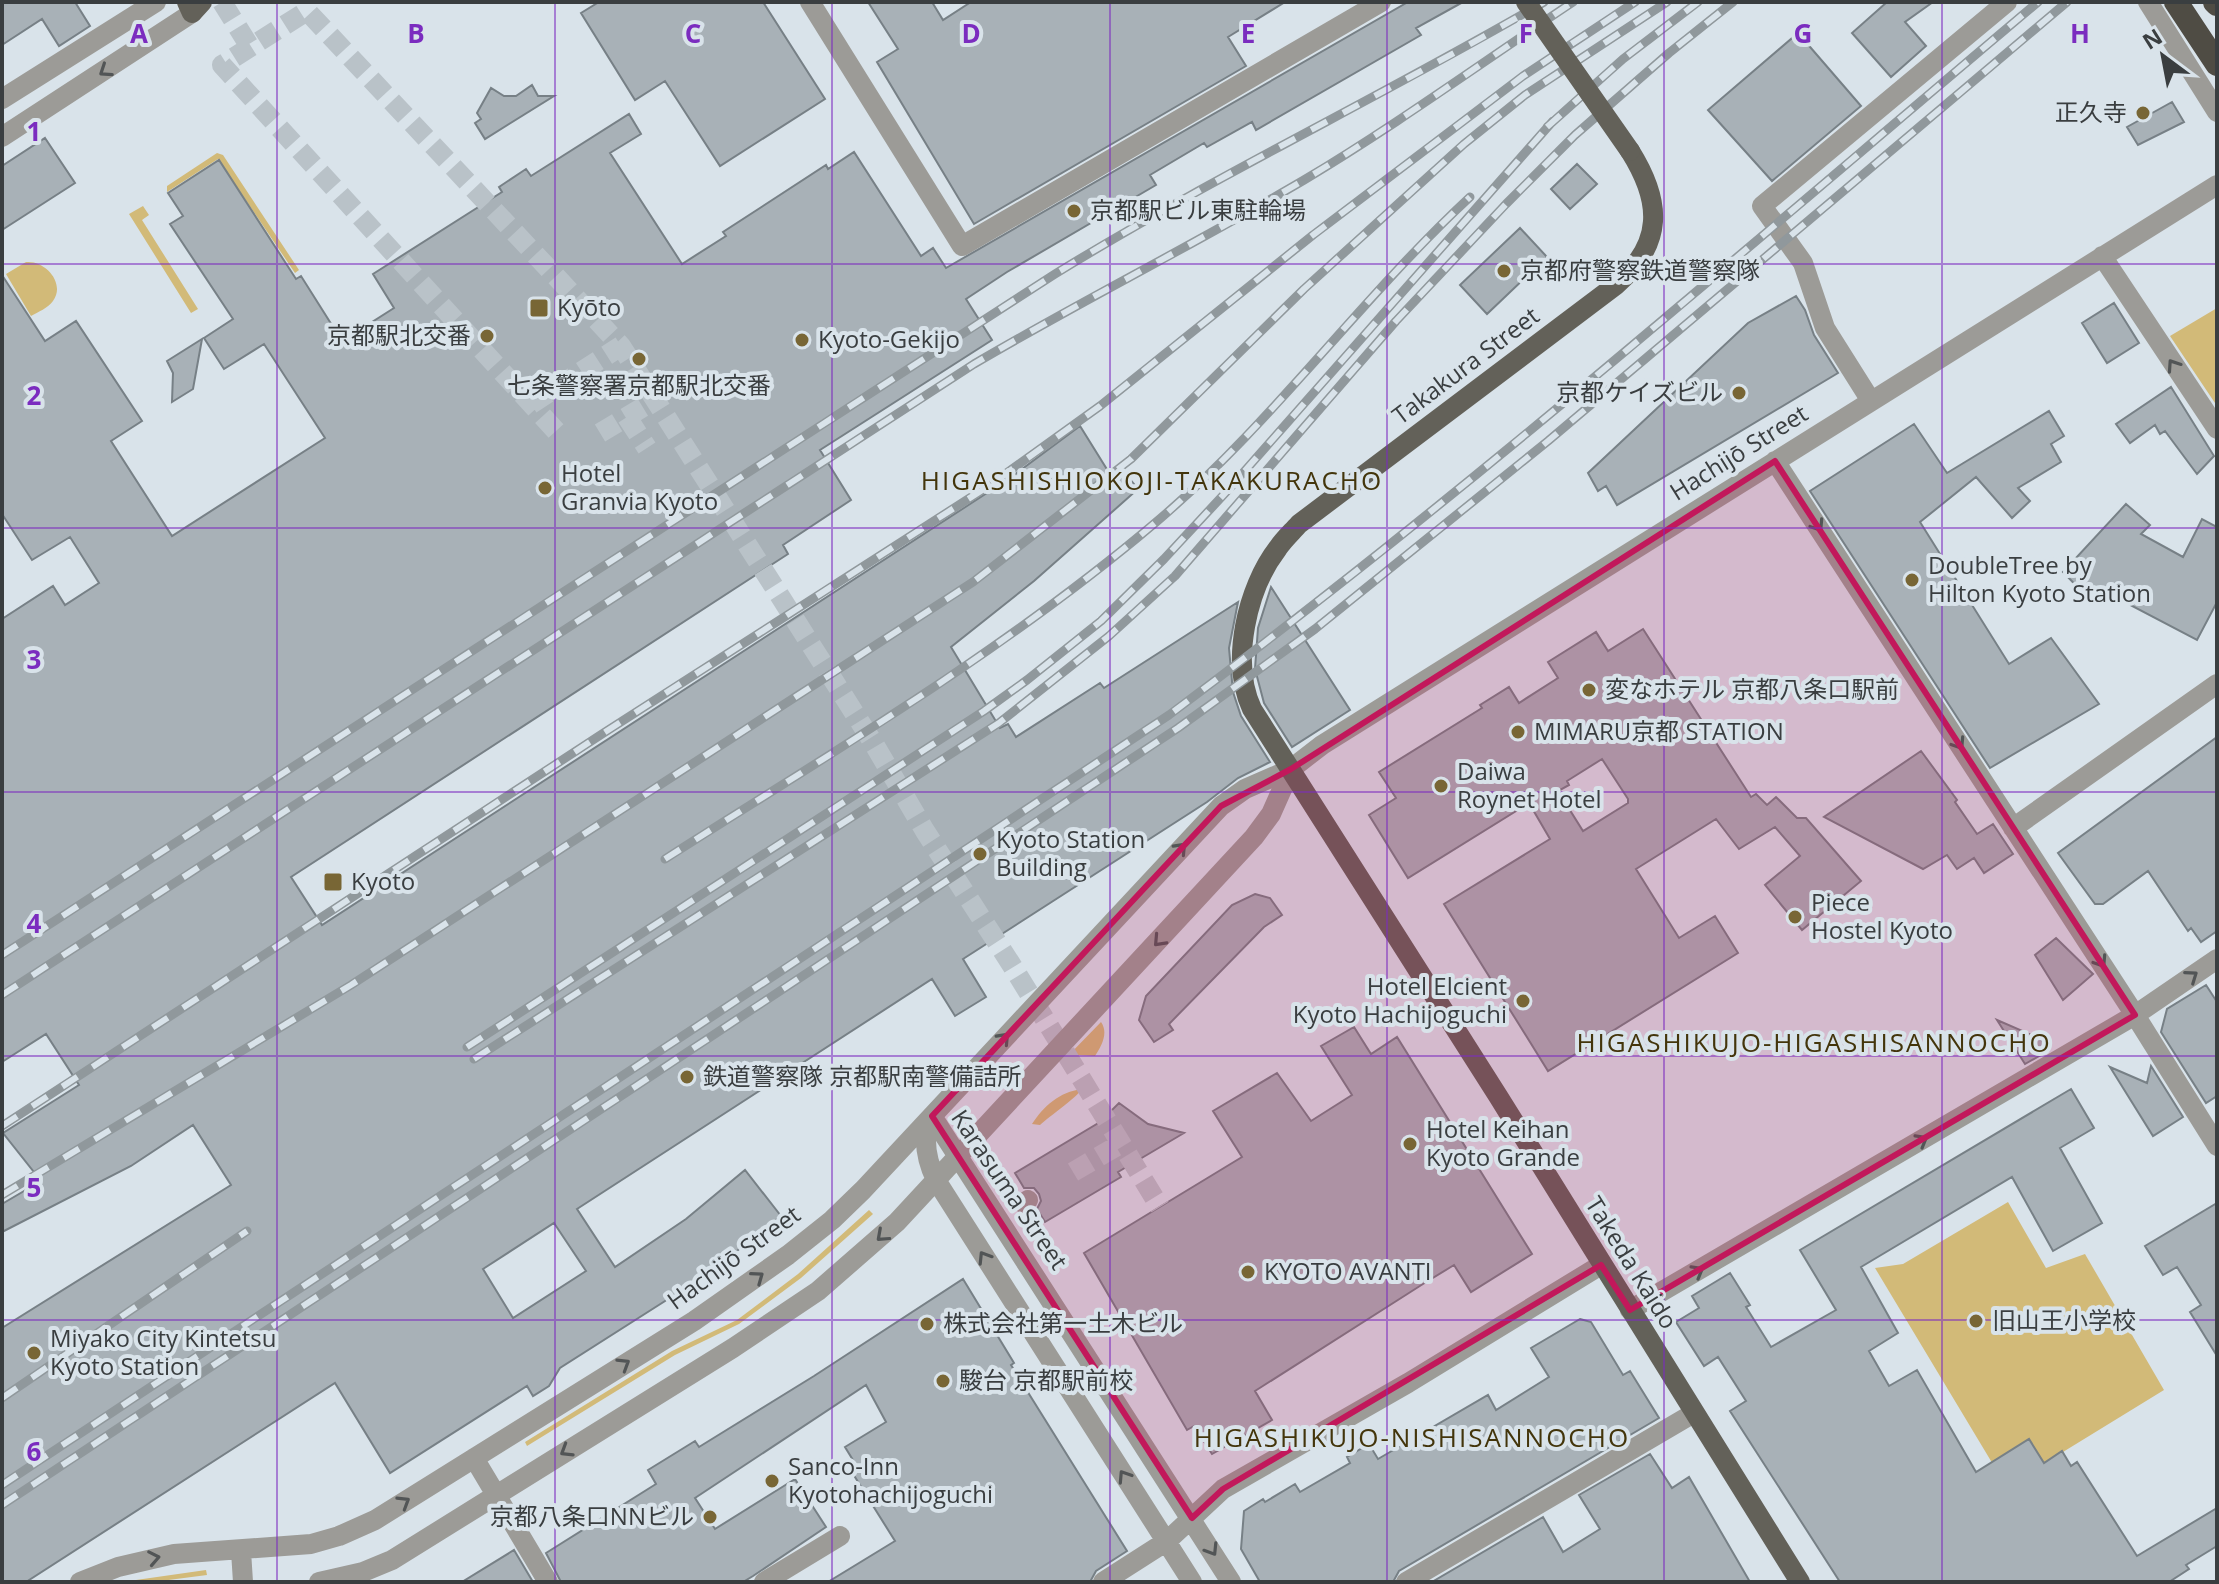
<svg xmlns="http://www.w3.org/2000/svg" width="2219" height="1584" font-family="'Open Sans','Noto Sans JP',sans-serif">
<rect width="100%" height="100%" fill="#d9e3ea"/>
<!-- green -->
<path fill="#d2ba78" d="M217 153 223 155 299 270 295 273 218 159 167 192V186Z
M143 206 149 215 142 220 198 309 191 313 129 214Z
M26 262C45 260 66 283 53 301 48 308 38 312 31 316L6 274Z
M2217 308V406L2170 336Z
M1101 1022C1109 1033 1101 1047 1095 1056L1079 1055 1066 1058Z
M1082 1089C1076 1098 1050 1116 1040 1125L1032 1124C1044 1106 1059 1092 1082 1089Z
M2008 1202 2046 1268 2085 1254 2164 1390 1996 1493 1997 1471 1875 1268 1903 1264Z
M869 1210 873 1214 801 1278 739 1324 675 1355 527 1446 525 1442 672 1351 737 1320 798 1274Z
M206 1570 207 1575 153 1582H122Z"/>
<!-- building -->
<path fill="#a8b1b7" stroke="#778086" stroke-width="2" fill-rule="evenodd" d="M2 2H75L90 26 59 46 42 19 2 45Z
M599 2H763L825 99 720 166 665 81 635 100 581 13Z
M868 2H932L943 20 971 2H1285L1228 37 1246 66 974 224 877 62 898 49Z
M1408 2H1463L1416 28 1421 35 1256 130 1252 122 1207 147 1204 143 1150 175 1156 185 1007 272 966 299 992 340 820 450 851 500 783 545 788 554 291 877 322 925 1010 478 1080 426 1113 479 1123 471 1138 489 1034 581 951 647 1000 728 1008 724 1016 737 1100 683 1104 688 1238 602 1229 648 1233 692 1241 716 1270 762 1238 778 1207 802 963 959 986 997 955 1016 932 979 577 1209 615 1267 686 1219 745 1170 781 1216 709 1273 560 1368 549 1386 533 1396 527 1386 390 1473 335 1383 26 1582H2V1328L231 1185 193 1125 131 1166 2 1232V1204L41 1181 3 1133 79 1085 46 1034 2 1062V619L53 586 65 605 99 583 70 537 32 560 2 514V275L45 341 76 321 142 421 111 441 172 536 325 438 264 344 224 369 204 338 233 319 170 224 183 216 168 193 219 160 296 279 301 276 342 341 394 308 373 274 502 192 499 187 526 169 531 176 629 114 641 134 610 153 682 264 726 236 723 232 826 165 828 169 854 152 921 256 933 248 946 268ZM554 1223 586 1271 513 1318 483 1269Z
M1887 2H1933L1905 22 1926 46 1891 77 1852 33Z
M1798 33 1861 106 1772 181 1708 110Z
M532 85 538 96H554L485 139 475 123 481 119 477 113 491 88 504 96H516Z
M2172 102 2184 122 2138 145 2127 127Z
M45 138 75 183 2 230V166Z
M1577 164 1597 184 1570 209 1551 189Z
M1520 228 1547 257 1487 314 1460 285Z
M1796 296 1805 310 1814 335 1838 373 1617 505 1606 486 1598 491 1588 473 1748 323Z
M2114 303 2139 343 2107 363 2082 323Z
M202 339 193 389 172 402 173 373 167 361Z
M2171 387 2214 456 2197 474 2165 431 2160 434 2155 425 2130 443 2116 424Z
M2049 411 2064 436 2051 444 2061 462 2018 488 2030 501 2012 518 1976 477 1920 522 2009 664 2051 638 2099 704 1990 768 1810 491 1914 424 1947 473Z
M2126 504 2150 525 2141 534 2183 557 2202 519 2217 527V602L2197 640 2098 588 2088 598 2063 572Z
M1271 587 1350 710 1292 747 1264 703 1255 669 1258 628Z
M1643 629 1751 797 1756 794 1767 805 1776 797 1797 818H1806L1861 881 1802 930 1765 885 1800 856 1775 827 1739 849 1716 819 1636 869 1679 938 1715 916 1738 953 1548 1071 1444 904 1550 839 1529 803 1408 878 1369 815 1396 798 1379 772 1482 708 1480 705 1509 687 1519 703 1558 678 1548 662 1596 632 1608 651ZM1602 759 1628 799V803L1583 831 1558 791 1569 785 1567 781Z
M2217 737V931L2201 942 2191 928 2188 931 2148 871 2103 904H2095L2058 853Z
M1921 751 1957 800 1955 802 1977 834 1993 824 2013 854 1984 873 1974 858 1957 869 1947 855 1923 869 1824 817Z
M1255 894 1270 898 1282 915 1264 927 1169 1024 1173 1030 1154 1042 1139 1020 1146 996 1232 905Z
M2056 938 2093 974 2063 1000 2035 955Z
M2206 985 2217 1002V1096L2206 1103 2161 1032 2167 1009Z
M1997 1020 2041 1039 2048 1051 2025 1064Z
M1354 1027 1371 1054 1397 1037 1532 1254 1471 1292 1454 1265 1423 1284 1255 1391 1272 1420 1212 1454 1194 1426 1187 1430 1084 1253 1242 1157 1213 1111 1277 1073 1311 1121 1352 1095 1321 1046Z
M2151 1066 2183 1117 2153 1136 2110 1067 2147 1083Z
M2071 1089 2094 1128 2060 1148 2102 1223 2053 1251 2012 1177 1861 1267 1898 1333 1869 1351 1889 1386 1917 1370 1976 1472 2029 1439 2044 1463 2062 1451 2071 1466 2077 1462 2137 1556 2217 1508V1546L2186 1565 2189 1569 2169 1582H1840L1730 1411 1746 1401 1718 1357 1704 1366 1676 1322 1699 1308 1692 1296 1730 1273 1750 1305 1746 1307 1771 1347 1836 1310 1800 1250Z
M1119 1103 1148 1124 1184 1133 1118 1172 1121 1177 1045 1222 1037 1209 1041 1201 1039 1194 1034 1188H1024L1015 1173 1100 1122Z
M2217 1203V1356L2190 1312 2201 1305 2177 1267 2163 1275 2145 1246Z
M963 1279 1014 1363 1011 1365 1127 1551 1096 1571 1090 1582H828L895 1541 850 1469 856 1465 845 1447 886 1422 866 1385 695 1498 715 1529 795 1479 826 1527 753 1576 743 1582H561L546 1553 656 1484 648 1470 695 1441 699 1447 814 1376Z
M1580 1319 1591 1322 1623 1375 1630 1371 1659 1418 1399 1571 1393 1582H1260L1241 1549 1244 1511 1263 1499 1265 1502 1295 1484 1300 1492 1350 1463 1347 1457 1369 1444 1378 1459 1488 1395 1496 1410 1549 1377 1531 1348Z
M1650 1454 1672 1488 1689 1477 1750 1582H1432L1543 1517 1563 1552 1600 1529 1579 1495Z
M514 1550 533 1582H462Z"/>
<g fill="none" stroke-linecap="round" stroke-linejoin="round">
<!-- minor-tunnel -->
<path stroke="#b9c2c8" stroke-width="20" stroke-dasharray="20 10" stroke-linecap="butt" d="M222 2 250 47
M531 404 621 346
M627 417 647 448
M556 431 222 65 307 11 621 346 874 744 925 831 1011 964 1160 1207
M600 433 655 400
M1073 1172 1122 1143"/>
<!-- minor -->
<path stroke="#9c9b97" stroke-width="20" d="M810 2 962 246 1381 2
M2148 2 2217 112
M2 99 156 2
M2 137 192 13
M2102 256 2217 429
M1871 401 1825 328 1803 263 1762 206 2007 2
M1775 461 2135 1015 2217 1146
M2013 828 2217 684
M932 1116 1231 1582
M930 1120C922 1140 927 1161 936 1180L1192 1582
M1023 1203 1028 1200
M1630 1310 2135 1015 2217 959
M474 1458 548 1582
M241 1551 243 1582
M80 1582 118 1567 174 1554 311 1544 339 1536 375 1520 694 1321 788 1255 832 1220 863 1190 1221 806 1245 789 1291 769 1322 745 2217 185
M319 1582 363 1572 392 1560 733 1348 818 1291 897 1222 1254 837 1271 814 1291 769
M764 1582 840 1536
M1103 1582 1167 1541 1223 1489 1408 1383 1601 1265
M1406 1582 1694 1413"/>
<!-- major -->
<path stroke="#636159" stroke-width="20" d="M187 2 192 13 202 2
M1630 151C1662 202 1664 243 1616 285L1299 524C1292 532 1284 539 1278 548 1247 588 1230 662 1252 709L1498 1096 1800 1582"/>
<!-- highway -->
<path stroke="#4f4c44" stroke-width="24" d="M2176 2 2217 64
M2215 2 2217 4"/>
<defs>
<path id="rail" d="M1547 127 1623 59 1698 2
M665 859C831 753 1004 651 1155 523 1271 425 1359 300 1470 197
M2 955 1055 274C1214 176 1383 96 1544 2
M2 995 974 364C1083 300 1195 244 1304 180 1396 125 1484 61 1573 2
M467 1047 984 711 1027 680 1101 621 1164 559 1228 490 1553 121
M474 1059 999 723 1109 636 1175 576 1396 321 1506 204 1575 135 1669 53 1733 2
M2 1126 602 734 990 485 1100 406 1313 235 1523 76 1635 2
M2 1195 351 985 973 582 1131 459 1304 289 1464 144 1525 95 1667 2
M2 1398 247 1231
M2 1485 1169 715C1470 491 1752 243 2038 2
M2 1505 1178 728 1315 629 1548 441 2067 2"/>
</defs>
<!-- rail casing -->
<use href="#rail" stroke="#90989c" stroke-width="9"/>
<!-- rail -->
<use href="#rail" stroke="#d9e3ea" stroke-width="6" stroke-dasharray="18" stroke-linecap="butt"/>
<!-- major-bridge -->
<path stroke="#636159" stroke-width="20" d="M1526 2 1630 151"/>
</g>
<!-- one-way arrows -->
<defs><path id="oneway-chevron" d="M-2-3.5L2.5 0L-2 3.5" fill="none" stroke-width="1.6" stroke-linecap="round" stroke-linejoin="round" transform="scale(2)"/></defs>
<g stroke="#525556">
<use href="#oneway-chevron" transform="translate(105 71) rotate(146)"/>
<use href="#oneway-chevron" transform="translate(2173 365) rotate(-124)"/>
<use href="#oneway-chevron" transform="translate(1818 526) rotate(57)"/>
<use href="#oneway-chevron" transform="translate(1959 744) rotate(57)"/>
<use href="#oneway-chevron" transform="translate(1181 848) rotate(-47)"/>
<use href="#oneway-chevron" transform="translate(1159 941) rotate(133)"/>
<use href="#oneway-chevron" transform="translate(2101 962) rotate(57)"/>
<use href="#oneway-chevron" transform="translate(2192 976) rotate(-35)"/>
<use href="#oneway-chevron" transform="translate(1004 1038) rotate(-47)"/>
<use href="#oneway-chevron" transform="translate(1922 1140) rotate(-30)"/>
<use href="#oneway-chevron" transform="translate(882 1236) rotate(138)"/>
<use href="#oneway-chevron" transform="translate(984 1257) rotate(-122)"/>
<use href="#oneway-chevron" transform="translate(1698 1271) rotate(-30)"/>
<use href="#oneway-chevron" transform="translate(758 1277) rotate(-36)"/>
<use href="#oneway-chevron" transform="translate(624 1364) rotate(-32)"/>
<use href="#oneway-chevron" transform="translate(566 1451) rotate(148)"/>
<use href="#oneway-chevron" transform="translate(1124 1476) rotate(-123)"/>
<use href="#oneway-chevron" transform="translate(404 1502) rotate(-32)"/>
<use href="#oneway-chevron" transform="translate(1212 1550) rotate(58)"/>
<use href="#oneway-chevron" transform="translate(154 1558) rotate(-11)"/>
</g>
<!-- marked area -->
<path fill="#c2185b" fill-opacity="0.2" stroke="#c2185b" stroke-width="6" stroke-linejoin="round" d="M1775 461 2135 1015 1630 1310 1601 1265 1223 1489 1192 1518 932 1116 1221 806 1291 769Z"/>
<!-- grid -->
<path fill="none" stroke="#7b2cbf" stroke-width="2" stroke-opacity="0.55" d="M277 2V1582M555 2V1582M832 2V1582M1110 2V1582M1387 2V1582M1664 2V1582M1942 2V1582M2 264H2217M2 528H2217M2 792H2217M2 1056H2217M2 1320H2217"/>
<!-- markers -->
<g fill="#786635" stroke="#d9e3ea" stroke-width="3">
<circle cx="2143" cy="113" r="8"/>
<circle cx="1074" cy="211" r="8"/>
<circle cx="1504" cy="271" r="8"/>
<rect x="529" y="298" width="20" height="20" rx="4"/>
<circle cx="487" cy="336" r="8"/>
<circle cx="802" cy="340" r="8"/>
<circle cx="639" cy="359" r="8"/>
<circle cx="1739" cy="393" r="8"/>
<circle cx="545" cy="488" r="8"/>
<circle cx="1912" cy="580" r="8"/>
<circle cx="1589" cy="690" r="8"/>
<circle cx="1518" cy="732" r="8"/>
<circle cx="1441" cy="786" r="8"/>
<circle cx="980" cy="854" r="8"/>
<rect x="323" y="872" width="20" height="20" rx="4"/>
<circle cx="1795" cy="917" r="8"/>
<circle cx="1523" cy="1001" r="8"/>
<circle cx="687" cy="1077" r="8"/>
<circle cx="1410" cy="1144" r="8"/>
<circle cx="1248" cy="1272" r="8"/>
<circle cx="1976" cy="1321" r="8"/>
<circle cx="927" cy="1324" r="8"/>
<circle cx="34" cy="1353" r="8"/>
<circle cx="943" cy="1381" r="8"/>
<circle cx="772" cy="1481" r="8"/>
<circle cx="710" cy="1517" r="8"/>
</g>
<g text-anchor="middle" stroke-width="8" stroke-linejoin="round" paint-order="stroke">
<!-- poi labels -->
<g font-size="24" fill="#3a3e40" stroke="#d9e3ea" text-anchor="start">
<text x="2127" y="121" text-anchor="end">正久寺</text>
<text x="1090" y="219">京都駅ビル東駐輪場</text>
<text x="1520" y="279">京都府警察鉄道警察隊</text>
<text x="557" y="316">Kyōto</text>
<text x="471" y="344" text-anchor="end">京都駅北交番</text>
<text x="818" y="348">Kyoto-Gekijo</text>
<text x="639" y="394" text-anchor="middle">七条警察署京都駅北交番</text>
<text x="1723" y="401" text-anchor="end">京都ケイズビル</text>
<text x="561" y="482">Hotel<tspan x="561" dy="28">Granvia Kyoto</tspan></text>
<text x="1928" y="574">DoubleTree by<tspan x="1928" dy="28">Hilton Kyoto Station</tspan></text>
<text x="1605" y="698">変なホテル 京都八条口駅前</text>
<text x="1534" y="740">MIMARU京都 STATION</text>
<text x="1457" y="780">Daiwa<tspan x="1457" dy="28">Roynet Hotel</tspan></text>
<text x="996" y="848">Kyoto Station<tspan x="996" dy="28">Building</tspan></text>
<text x="351" y="890">Kyoto</text>
<text x="1811" y="911">Piece<tspan x="1811" dy="28">Hostel Kyoto</tspan></text>
<text x="1507" y="995" text-anchor="end">Hotel Elcient<tspan x="1507" dy="28">Kyoto Hachijoguchi</tspan></text>
<text x="703" y="1085">鉄道警察隊 京都駅南警備詰所</text>
<text x="1426" y="1138">Hotel Keihan<tspan x="1426" dy="28">Kyoto Grande</tspan></text>
<text x="1264" y="1280">KYOTO AVANTI</text>
<text x="1992" y="1329">旧山王小学校</text>
<text x="943" y="1332">株式会社第一土木ビル</text>
<text x="50" y="1347">Miyako City Kintetsu<tspan x="50" dy="28">Kyoto Station</tspan></text>
<text x="959" y="1389">駿台 京都駅前校</text>
<text x="788" y="1475">Sanco-Inn<tspan x="788" dy="28">Kyotohachijoguchi</tspan></text>
<text x="694" y="1525" text-anchor="end">京都八条口NNビル</text>
</g>
<!-- street labels -->
<g font-size="24" fill="#3a3e40" stroke="#d9e3ea">
<text transform="translate(1466 366) rotate(-37)" y="8">Takakura Street</text>
<text transform="translate(1739 453) rotate(-32)" y="8">Hachijō Street</text>
<text transform="translate(1009 1190) rotate(56)" y="8">Karasuma Street</text>
<text transform="translate(734 1258) rotate(-36)" y="8">Hachijō Street</text>
<text transform="translate(1631 1263) rotate(58)" y="8">Takeda Kaido</text>
</g>
<!-- neighbourhood labels -->
<g font-size="26" letter-spacing="2" fill="#43350b" stroke="#d9e3ea">
<text x="1152" y="490">HIGASHISHIOKOJI-TAKAKURACHO</text>
<text x="1814" y="1052">HIGASHIKUJO-HIGASHISANNOCHO</text>
<text x="1412" y="1447">HIGASHIKUJO-NISHISANNOCHO</text>
</g>
</g>
<g font-size="26" text-anchor="middle" font-weight="bold" fill="#7b2cbf" stroke="#d9e3ea" stroke-width="8" stroke-linejoin="round" paint-order="stroke">
<text x="139" y="43">A</text>
<text x="416" y="43">B</text>
<text x="693" y="43">C</text>
<text x="971" y="43">D</text>
<text x="1248" y="43">E</text>
<text x="1526" y="43">F</text>
<text x="1803" y="43">G</text>
<text x="2080" y="43">H</text>
<text x="34" y="141">1</text>
<text x="34" y="405">2</text>
<text x="34" y="669">3</text>
<text x="34" y="933">4</text>
<text x="34" y="1197">5</text>
<text x="34" y="1461">6</text>
</g>
<!-- border -->
<rect width="2219" height="1584" fill="none" stroke="#3a3e40" stroke-width="8"/>
<!-- north arrow -->
<g transform="translate(2163 56) rotate(328)" stroke="#d9e3ea" stroke-width="6" paint-order="stroke">
<path d="M0-6L14 30L0 20L-14 30Z" fill="#3a3e40"/>
<text y="-12" font-size="22" font-weight="bold" text-anchor="middle" fill="#3a3e40">N</text>
</g>
</svg>
